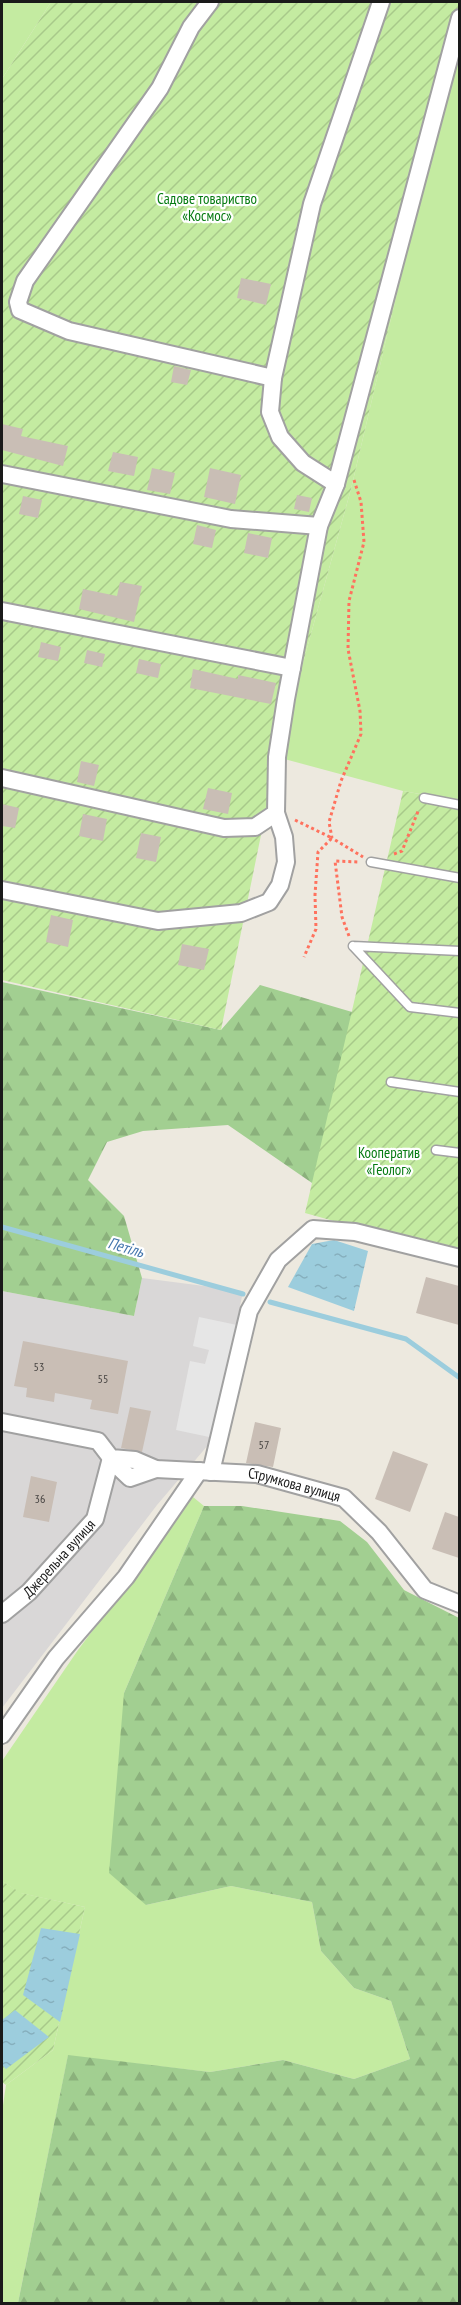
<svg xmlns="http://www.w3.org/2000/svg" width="461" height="2305" font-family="'PT Sans Narrow',sans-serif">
<defs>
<pattern id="forest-firs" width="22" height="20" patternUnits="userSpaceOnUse" patternTransform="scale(1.5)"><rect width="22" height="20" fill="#a2cf91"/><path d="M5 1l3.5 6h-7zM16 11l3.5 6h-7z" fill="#8bb17c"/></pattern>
<pattern id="garden-furrows" width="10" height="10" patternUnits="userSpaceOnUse" patternTransform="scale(1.5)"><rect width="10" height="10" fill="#c4eba1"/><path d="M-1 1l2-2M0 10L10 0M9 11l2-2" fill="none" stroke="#a8c98a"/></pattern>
<pattern id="water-ripples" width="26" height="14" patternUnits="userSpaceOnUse" patternTransform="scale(1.5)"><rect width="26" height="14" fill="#9ccddd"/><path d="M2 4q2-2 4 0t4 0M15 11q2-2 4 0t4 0" fill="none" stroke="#86afbd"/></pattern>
</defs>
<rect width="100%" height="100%" fill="#ede9df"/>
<!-- residential -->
<path fill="#d9d7d7" d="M142 1278 243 1291 214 1438 157 1505 2 1708V1291L134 1316Z"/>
<!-- grass -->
<path fill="#c4eba1" d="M2 2H51L2 79Z
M459 29V801L403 791 277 757 351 489Z
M193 1497 204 1506 124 1693 146 1905 231 1886 312 1902 321 1951 354 1988 391 2001 410 2059 354 2079 283 2060 210 2072 68 2056 18 2303 2 2304V2112L6 2085 53 2050 85 1907 20 1893 2 1881V1761L78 1650Z"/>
<!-- forest -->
<path fill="url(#forest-firs)" d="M2 982 221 1030 260 985 434 1036 460 1166 328 1194 228 1125 143 1131 107 1142 88 1180 124 1216 142 1278 134 1316 2 1291Z
M204 1506H242L340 1521 367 1542 404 1590 459 1618V2303H18L68 2055 210 2072 283 2060 354 2079 410 2059 391 2001 354 1988 321 1951 312 1902 231 1886 146 1905 109 1873 124 1693Z"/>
<!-- garden -->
<path fill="url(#garden-furrows)" d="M51 2H459V29L351 489 277 757 221 1030 2 980V79Z
M403 791 459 801V1256L305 1213Z
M2 1881 21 1893 85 1907 53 2050 6 2085 2 2082Z"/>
<!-- parking -->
<path fill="#e6e6e6" d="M199 1317 237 1325 214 1438 176 1430 190 1361 205 1364 209 1350 193 1346Z"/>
<!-- water -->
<path fill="url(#water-ripples)" d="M334 1240 368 1251 354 1311 288 1287 312 1244Z
M41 1928 80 1934 60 2022 23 1995Z
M15 2010 49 2037 6 2069 2 2065V2020Z"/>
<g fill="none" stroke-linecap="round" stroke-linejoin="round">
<!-- stream -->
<path stroke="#9ccddd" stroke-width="5" d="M2 1227 243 1294
M270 1302 406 1339 460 1378"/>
</g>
<!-- building -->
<path fill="#c9beb5" d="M241 278 271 284 266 305 237 298Z
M174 366 191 370 187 385 171 382Z
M2 424 23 429 21 436 68 446 63 466 2 450Z
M113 452 138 457 134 476 108 471Z
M152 468 175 473 170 494 147 490Z
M210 468 241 475 235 504 204 497Z
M297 495 312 498 309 512 294 509Z
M23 496 42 500 38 518 19 514Z
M197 525 216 530 212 548 193 544Z
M248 533 272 538 268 558 244 553Z
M120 582 142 586 134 622 79 609 83 589 117 596Z
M41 642 61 647 58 661 38 657Z
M87 650 105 654 102 667 84 663Z
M139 659 161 664 158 678 136 673Z
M193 669 238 679V675L276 683 271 704 190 688Z
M81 761 99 765 94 786 77 782Z
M208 788 232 793 228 814 203 809Z
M2 804 19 808 15 828 2 826Z
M83 814 107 819 103 841 79 836Z
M141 833 161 837 156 862 136 858Z
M51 915 73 920 68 947 46 942Z
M182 944 209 949 204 970 178 965Z
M426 1277 459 1286V1325L416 1313Z
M23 1341 128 1361 118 1414 90 1409 92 1400 55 1393 54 1402 26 1397 27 1388 14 1386Z
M130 1407 151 1411 142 1452 121 1448Z
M255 1422 281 1428 273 1467 246 1463Z
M393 1451 428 1464 410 1512 375 1499Z
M31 1476 57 1482 49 1522 23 1517Z
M445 1512 459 1517V1558L432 1549Z"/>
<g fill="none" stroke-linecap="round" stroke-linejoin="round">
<defs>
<path id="lane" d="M424 798 460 805
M371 862 460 878
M353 946 410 1007 460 1013
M353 946 460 951
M391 1082 460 1092
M436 1150 460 1153"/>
<g id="street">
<path d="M210 2 191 27 160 88 25 281 18 302 20 310 69 331 273 378"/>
<path d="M2 474 231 519 319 526"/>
<path d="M336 484 303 463 280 437 270 412 273 378 312 204 381 2"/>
<path d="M2 611 292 668"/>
<path d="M2 778 224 828 255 827 276 813 277 757 286 699 319 526 336 484 460 18"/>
<path d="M2 890 158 921 241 913 269 902 280 885 286 862 284 837 276 813"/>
<path id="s1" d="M2 1422 98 1441 111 1458 135 1460 156 1469 257 1474 344 1498 379 1532 425 1590 460 1604"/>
<path d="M111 1460 130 1478 156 1469"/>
<path d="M211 1472 249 1311 278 1260 313 1229 355 1232 460 1258"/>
<path id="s2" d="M2 1614 29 1592 95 1519 111 1458"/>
<path d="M2 1735 56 1658 126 1577 199 1471"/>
</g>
</defs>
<!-- lane casing -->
<use href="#lane" stroke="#a1a1a1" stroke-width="11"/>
<!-- street casing -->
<use href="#street" stroke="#a1a1a1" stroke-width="20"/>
<!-- path -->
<path stroke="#ff725e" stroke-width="3" stroke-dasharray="3 3" stroke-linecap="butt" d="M354 480 361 502 364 542 349 601 348 649 360 711 361 734 341 781 329 822 332 838 363 857
M295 820 332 838 318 852 315 895 316 929 304 957
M394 854 402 851 419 809
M349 936 342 917 335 861 359 862"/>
<!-- lane -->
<use href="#lane" stroke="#fff" stroke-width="8"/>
<!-- street -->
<use href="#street" stroke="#fff" stroke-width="16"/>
</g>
<g text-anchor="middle" stroke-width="4.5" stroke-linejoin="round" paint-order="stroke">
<!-- number labels -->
<g font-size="12" fill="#464341">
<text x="39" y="1371">53</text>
<text x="103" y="1383">55</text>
<text x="264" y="1449">57</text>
<text x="40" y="1503">36</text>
</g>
<!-- park labels -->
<g font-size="15" fill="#067b12" stroke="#fff">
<text x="207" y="204">Садове товариство<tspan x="207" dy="17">«Космос»</tspan></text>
<text x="389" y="1158">Кооператив<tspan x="389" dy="17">«Геолог»</tspan></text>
</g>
<!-- street labels -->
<g font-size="15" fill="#1a1a1a" stroke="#fff">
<text dy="5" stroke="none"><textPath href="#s1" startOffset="306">Струмкова вулиця</textPath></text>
<text dy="5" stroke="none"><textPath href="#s2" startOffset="80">Джерельна вулиця</textPath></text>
</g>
<!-- water labels -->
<g font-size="16" font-style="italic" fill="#4476ad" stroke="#fff">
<text transform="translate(126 1247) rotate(16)" y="6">Петіль</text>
</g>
</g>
<!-- border -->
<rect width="461" height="2305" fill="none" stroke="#1a1a1a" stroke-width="6"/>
</svg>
